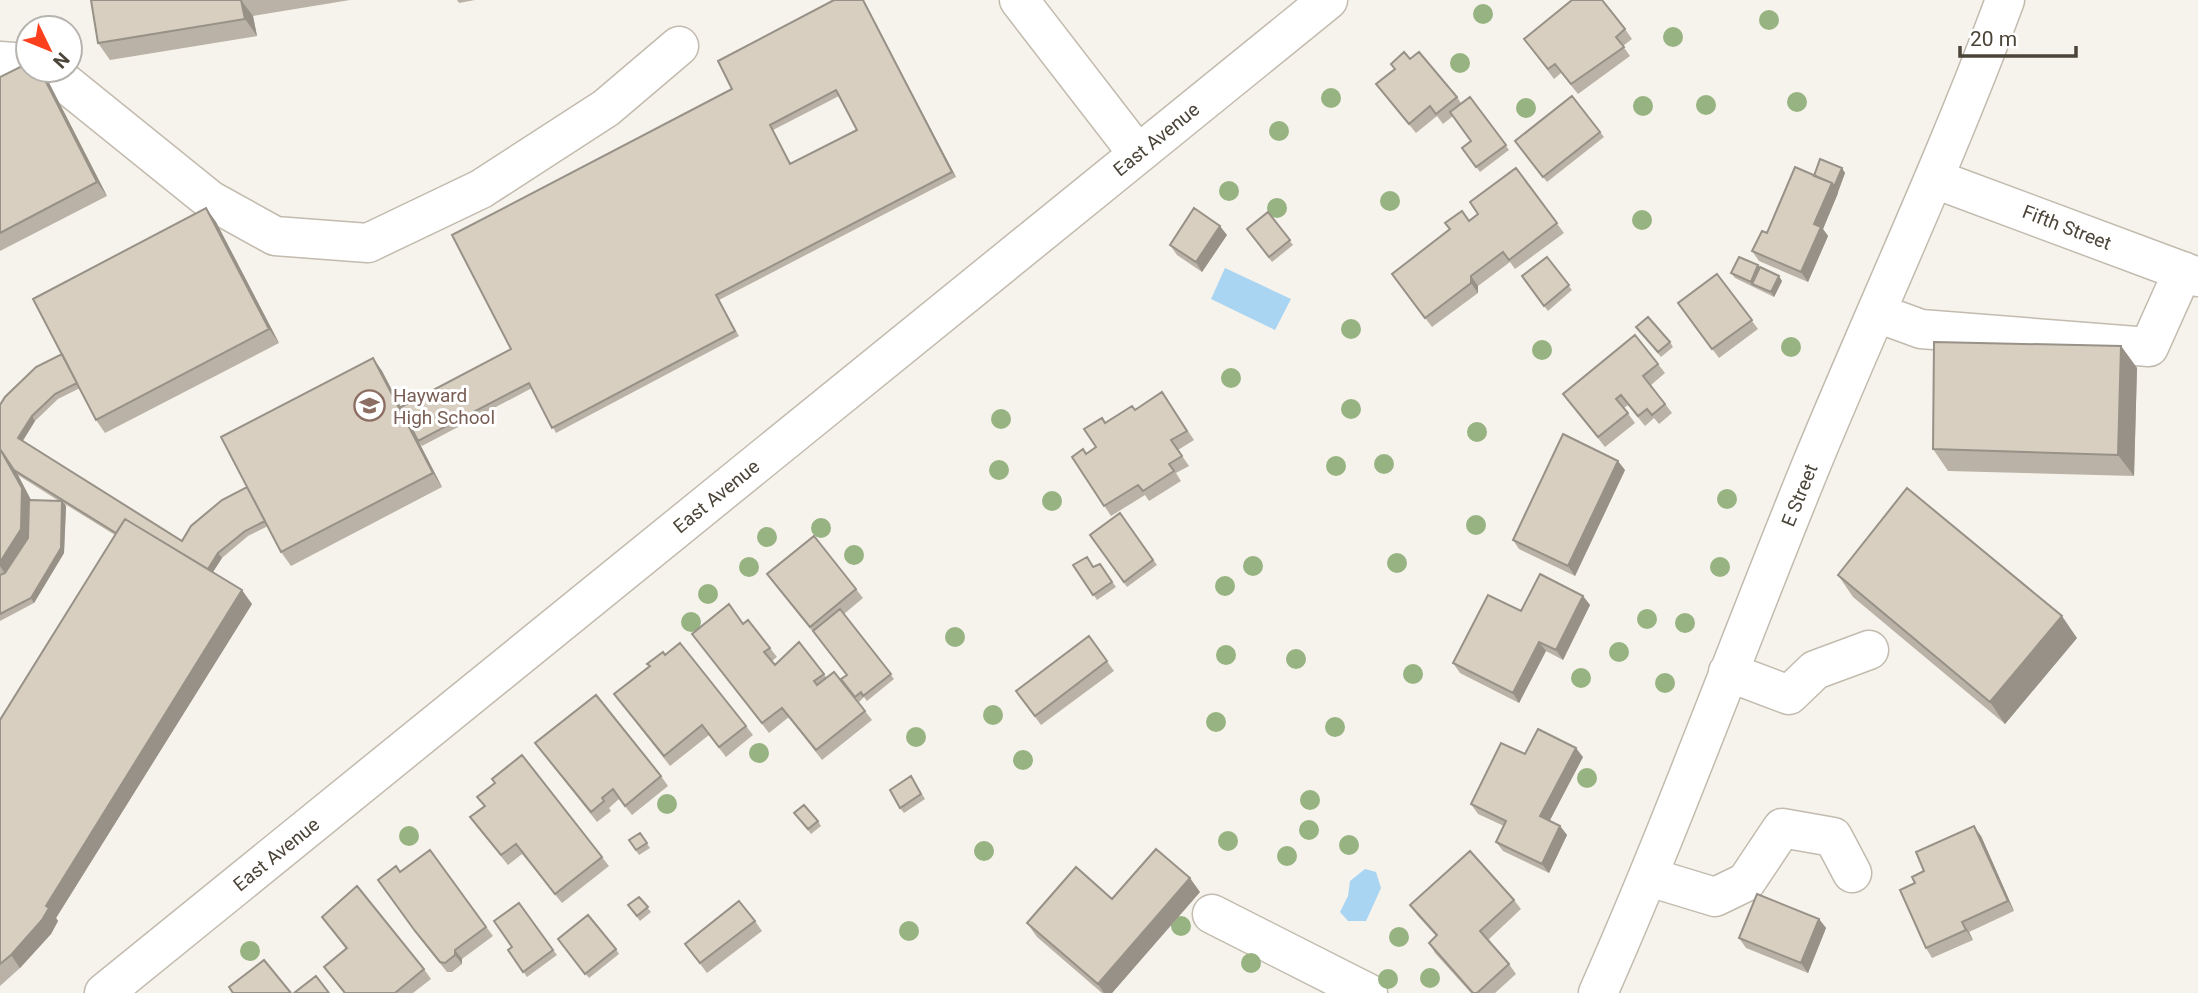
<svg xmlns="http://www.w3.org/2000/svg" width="2198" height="993" font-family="Roboto,sans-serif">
<rect width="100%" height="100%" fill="#f6f3ec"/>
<!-- water -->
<path fill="#a9d4f2" d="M1225 268 1291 299 1275 330 1211 299Z
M1365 869 1376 872 1381 888 1366 921H1348L1340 912 1348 896 1350 881Z"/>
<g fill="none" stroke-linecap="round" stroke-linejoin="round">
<defs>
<path id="minor" d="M1019 0 1138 154
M0 61 28 63
M49 70 210 200 275 236 368 243 481 189 606 108 679 46
M1935 179 2198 277
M1877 313 1921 329 2149 347 2183 271
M1728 672 1789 695 1815 670 1869 650
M1649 877 1715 897 1746 882 1782 828 1833 837 1852 873
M1212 914 1368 993
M104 993 1328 0
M1598 993C1675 819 1740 639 1812 463 1876 308 1947 157 2005 0"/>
</defs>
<!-- minor casing -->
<use href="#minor" stroke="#c2bbae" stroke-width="41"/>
<!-- minor -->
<use href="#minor" stroke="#fff" stroke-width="38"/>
</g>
<!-- trees -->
<g fill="#97b381">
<circle cx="1483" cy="14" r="10"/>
<circle cx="1769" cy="20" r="10"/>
<circle cx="1673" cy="37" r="10"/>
<circle cx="1460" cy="63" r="10"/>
<circle cx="1331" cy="98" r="10"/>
<circle cx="1797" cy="102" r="10"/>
<circle cx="1706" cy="105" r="10"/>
<circle cx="1643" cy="106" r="10"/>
<circle cx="1526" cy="108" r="10"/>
<circle cx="1279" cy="131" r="10"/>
<circle cx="1229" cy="191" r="10"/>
<circle cx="1390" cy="201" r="10"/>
<circle cx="1277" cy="208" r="10"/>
<circle cx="1642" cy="220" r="10"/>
<circle cx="1351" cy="329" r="10"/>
<circle cx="1791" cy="347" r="10"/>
<circle cx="1542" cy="350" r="10"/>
<circle cx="1231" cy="378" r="10"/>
<circle cx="1351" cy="409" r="10"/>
<circle cx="1001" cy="419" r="10"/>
<circle cx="1477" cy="432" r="10"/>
<circle cx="1384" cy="464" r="10"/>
<circle cx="1336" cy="466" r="10"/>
<circle cx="999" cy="470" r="10"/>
<circle cx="1727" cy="499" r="10"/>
<circle cx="1052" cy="501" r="10"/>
<circle cx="1476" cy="525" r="10"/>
<circle cx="821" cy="528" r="10"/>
<circle cx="767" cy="537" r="10"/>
<circle cx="854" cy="555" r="10"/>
<circle cx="1397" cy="563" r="10"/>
<circle cx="1253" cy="566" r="10"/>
<circle cx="749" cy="567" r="10"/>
<circle cx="1720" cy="567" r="10"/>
<circle cx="1225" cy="586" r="10"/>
<circle cx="708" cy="594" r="10"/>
<circle cx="1647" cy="619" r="10"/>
<circle cx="691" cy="622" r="10"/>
<circle cx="1685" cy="623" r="10"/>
<circle cx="955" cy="637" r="10"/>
<circle cx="1619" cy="652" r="10"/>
<circle cx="1226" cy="655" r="10"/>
<circle cx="1296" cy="659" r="10"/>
<circle cx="1413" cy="674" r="10"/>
<circle cx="1581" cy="678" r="10"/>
<circle cx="1665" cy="683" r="10"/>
<circle cx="993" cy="715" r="10"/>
<circle cx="1216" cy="722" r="10"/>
<circle cx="1335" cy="727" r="10"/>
<circle cx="916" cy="737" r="10"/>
<circle cx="759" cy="753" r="10"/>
<circle cx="1023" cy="760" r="10"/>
<circle cx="1587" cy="778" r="10"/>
<circle cx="1310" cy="800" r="10"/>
<circle cx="667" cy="804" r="10"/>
<circle cx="1309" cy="830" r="10"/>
<circle cx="409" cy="836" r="10"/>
<circle cx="1228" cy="841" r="10"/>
<circle cx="1349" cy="845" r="10"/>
<circle cx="984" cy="851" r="10"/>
<circle cx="1287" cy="856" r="10"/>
<circle cx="1181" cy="926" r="10"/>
<circle cx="909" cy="931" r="10"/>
<circle cx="1399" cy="937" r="10"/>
<circle cx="250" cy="951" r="10"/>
<circle cx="1251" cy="963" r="10"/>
<circle cx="1430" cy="978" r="10"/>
<circle cx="1388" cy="979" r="10"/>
</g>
<!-- wall -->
<path fill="#bab2a6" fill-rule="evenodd" d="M91 0H350L253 16 257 36 110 60 98 43Z
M457 0H475L459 3Z
M834 0H863L956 177 719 300 739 336 556 433 532 388 422 446 420 444 442 487 291 566 281 552 268 526 248 536 222 558 213 572 252 604 56 918 58 921 51 934 20 968 0 986V720L115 535 65 504 66 506 64 553 34 603 0 621V405L62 354 206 208 216 222 279 343 105 433 96 420 80 388 58 399 35 421 23 441 182 541 247 487 373 358 382 371 401 407 511 349 732 89ZM839 96 857 130 791 164 773 130ZM18 475 59 501 31 500Z
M1625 29 1632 39 1623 46 1630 56 1578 94 1561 73 1554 79 1524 39Z
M1410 59 1457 97 1461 103 1470 97 1509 150 1480 172 1462 148 1471 141 1453 116 1443 124 1437 116 1416 133 1376 84Z
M28 70H42L44 73 107 196 0 251V77Z
M1572 96 1604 137 1547 182 1515 141Z
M1516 168 1564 233 1515 269 1510 262 1478 286V293L1432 327 1392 274 1478 214Z
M1842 168 1845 173 1838 192V193L1823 229 1828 236 1808 282 1759 261 1752 251 1814 176Z
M1268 212 1293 245 1272 262 1247 229Z
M1227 235 1202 272 1177 255 1170 245Z
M1547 257 1572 290 1548 311 1522 276Z
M1760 267 1782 281 1774 297 1735 278 1731 273Z
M1717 274 1758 329 1719 358 1678 303Z
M1636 327 1670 342 1673 347 1661 357Z
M2121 346 2137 368 2134 476 1948 471 1933 449Z
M1658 364 1665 373 1651 385 1672 413 1659 424 1654 418 1645 426 1628 405 1624 408 1635 423 1605 447 1563 394Z
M1162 392 1194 440 1178 450 1189 466 1176 473 1181 481 1149 501 1145 495 1111 516 1072 457 1086 454 1096 447 1105 423 1135 410Z
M1625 470 1575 576 1519 549 1513 540Z
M1120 513 1157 565 1127 587 1090 535Z
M1100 564 1116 587 1097 600 1073 565 1094 567Z
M767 574 856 589 863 598 844 614 894 679 867 701 864 697 859 702 841 679 847 675Z
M1838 575 2077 638 2005 724 1853 597Z
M1583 596 1590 605 1563 660 1546 651 1519 703 1460 673 1453 663 1521 611Z
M743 624 770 648 777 657 772 661 775 665 799 642 826 677 865 711 872 720 822 760 789 717 769 733 692 634Z
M1089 636 1114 671 1041 725 1016 691Z
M647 664 746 726 753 735 726 757 709 735 670 766 614 694 649 666Z
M535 743 661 776 668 786 632 815 619 799 609 808 611 811 597 822Z
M1525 754 1583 757 1549 821 1560 826 1567 835 1549 873 1503 851 1496 842 1504 826 1478 814 1471 804Z
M911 776 925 799 904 813 900 808Z
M477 797 602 857 609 866 562 903 522 854 508 865 477 827 470 817 484 806Z
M794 813 818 821 821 826 811 834Z
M640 833 650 848 639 855 629 840Z
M1981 836 2014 911 1969 932 1973 940 1932 958 1926 948 1915 883 1924 871Z
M430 850 493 936 462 959V964L452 972H447L422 941 378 880 400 872Z
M1200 892 1112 993H1102L1037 937 1027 923 1112 899Z
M639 897 651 912 640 921 628 905Z
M1514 900 1521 909 1488 940 1509 964 1516 974 1495 993H1471L1435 953 1429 943 1436 936 1417 915 1410 905Z
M519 903 557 955 527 977 508 950 512 947Z
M322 917 424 969 431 979 413 993H344L324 967 346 949Z
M1819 919 1826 928 1808 973 1746 948 1739 938Z
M755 921 762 931 707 973 685 944Z
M558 939 616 949 619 954 589 978Z"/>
<!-- shaded-wall -->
<path fill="#979187" d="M241 0 253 16 257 36 245 19Z
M863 0 956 177 952 172Z
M40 70H42L44 73 107 196 97 182Z
M1842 168 1845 173 1838 192V193L1823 229 1828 236 1808 282 1801 272 1814 224 1832 183Z
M206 208 216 222 279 343 269 329Z
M1220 226 1227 235 1202 272 1196 262Z
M1758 265 1762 270 1752 284 1751 282Z
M1471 276 1478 286V293L1471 283Z
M1779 276 1782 281 1774 297 1771 292Z
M2121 346 2137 368 2134 476 2118 455Z
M373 358 382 371 442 487 433 473Z
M32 416 35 421 21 443 18 438Z
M1 449 18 475 32 502 31 543 8 578 0 566Z
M1618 461 1625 470 1575 576 1568 566Z
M62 501 66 506 64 553 34 603 31 598Z
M218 553 222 558 209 578 206 573Z
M242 590 252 604 56 918 58 921 51 934 20 968 11 955 46 906Z
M1583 596 1590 605 1563 660 1556 650Z
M2062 616 2077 638 2005 724 1990 702Z
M1539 642 1546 651 1519 703 1513 693Z
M1576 748 1583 757 1547 826 1540 816Z
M1560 826 1567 835 1549 873 1542 864Z
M1974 826 1981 836 2014 911 2008 901Z
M1190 878 1200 892 1112 993H1104L1098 984Z
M1819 919 1826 928 1808 973 1801 963Z
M1962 922 1969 932 1973 940 1966 930Z
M455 950 462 959V964L455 955Z"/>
<!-- building -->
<path fill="#d8cfc1" stroke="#979187" stroke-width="2" fill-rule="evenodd" d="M91 0H241L245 19 98 43Z
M834 0H863L952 172 716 295 735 331 552 428 529 383 418 441 401 407 511 349 452 235 732 89 718 61ZM836 90 857 130 790 164 770 125Z
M1572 0H1602L1625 29 1616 37 1624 47 1571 84 1555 64 1548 69 1524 39Z
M1404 52 1410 59 1419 52 1457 97 1436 114 1430 106 1409 124 1376 84 1395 69 1391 64Z
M28 63V70H40L97 182 0 233V77Z
M1572 96 1600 132 1543 177 1515 141Z
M1470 97 1506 145 1476 167 1462 148 1471 141 1450 112Z
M1820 159 1842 168 1834 187 1832 183 1814 176Z
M1795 167 1832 183 1814 224 1821 227 1801 272 1752 251 1762 231 1767 233Z
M1516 168 1557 223 1509 260 1503 252 1471 276V283L1425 318 1392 274 1450 229 1445 223 1462 211 1469 221 1478 214 1470 202Z
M206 208 269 329 96 420 33 299Z
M1194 208 1220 226 1196 262 1170 245Z
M1268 212 1290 240 1269 257 1247 229Z
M1547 257 1569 285 1544 306 1522 276Z
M1739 257 1758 265 1751 282 1731 273Z
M1760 267 1779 276 1771 292 1752 284Z
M1717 274 1752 320 1712 349 1678 303Z
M1648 317 1670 342 1658 352 1636 327Z
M1635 335 1658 364 1643 376 1665 404 1652 415 1647 409 1638 416 1621 395 1616 399 1628 413 1598 437 1563 394Z
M1934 342 2121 346 2118 455 1933 449Z
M62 354 77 383 55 394 32 416 18 438 182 541 191 526 222 500 247 487 265 521 245 531 218 553 208 569 125 519 116 533 14 470 0 449V405L5 397 36 367Z
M373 358 433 473 281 552 221 437Z
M1162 392 1187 431 1171 440 1182 456 1169 464 1174 471 1143 491 1138 485 1104 506 1072 457 1083 449 1086 454 1096 447 1084 429 1102 418 1105 423 1132 406 1135 410Z
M1563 434 1618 461 1568 566 1513 540Z
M0 449 22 488 21 529 0 562Z
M1907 488 2062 616 1990 702 1838 575Z
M29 500 62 501 61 548 31 598 0 614V575L5 573 28 538Z
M1120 513 1153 560 1124 582 1090 535Z
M125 519 242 590 46 906 49 908 42 920 11 955 0 964V720Z
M814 536 856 589 810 627 767 574Z
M1087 557 1093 567 1100 564 1112 582 1093 595 1073 565Z
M1540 574 1583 596 1556 650 1539 642 1513 693 1453 663 1488 595 1521 611Z
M729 604 743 624 748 620 770 648 764 652 775 665 799 642 824 674 814 681 817 685 834 672 865 711 816 750 782 708 762 723 692 634Z
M840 609 891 674 863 696 861 692 855 697 841 679 847 675 813 631Z
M1089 636 1107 661 1035 716 1016 691Z
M680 643 746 726 719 747 702 725 664 756 614 694 650 666 647 664 663 652 665 655Z
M596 695 661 776 625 806 613 789 602 798 604 801 591 812 535 743Z
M1538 729 1576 748 1540 816 1560 826 1542 864 1496 842 1506 821 1471 804 1501 743 1525 754Z
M522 755 602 857 555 894 516 844 501 855 470 817 485 806 477 797 495 783 492 779Z
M911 776 921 794 900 808 890 790Z
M804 805 818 821 808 829 794 813Z
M1974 826 2008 901 1962 922 1966 930 1926 948 1900 890 1915 883 1912 877 1924 871 1916 852Z
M640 833 647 843 636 850 629 840Z
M1156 849 1190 878 1098 984 1027 923 1076 867 1112 899Z
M430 850 486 927 455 950V955L445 963 440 962 415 931 378 880 396 866 400 872Z
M1470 851 1514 900 1480 931 1509 964 1477 993H1473L1429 943 1437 935 1410 905Z
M357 886 424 969 395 993H345L324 967 347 948 322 917Z
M1757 894 1819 919 1801 963 1739 938Z
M639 897 648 907 637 916 628 905Z
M739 901 755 921 700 963 685 944Z
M519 903 553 950 523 972 508 950 512 947 494 921Z
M588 915 616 949 585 974 558 939Z
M264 960 291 993H233L229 987Z
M316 976 329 993H294Z"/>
<!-- icons -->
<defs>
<symbol id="school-ring" viewBox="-11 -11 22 22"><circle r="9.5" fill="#fff" stroke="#8d6e63" stroke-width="1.5"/><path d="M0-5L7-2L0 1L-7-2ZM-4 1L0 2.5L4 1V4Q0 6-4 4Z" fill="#8d6e63"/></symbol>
</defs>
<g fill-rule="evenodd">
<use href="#school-ring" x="352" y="388" width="35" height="35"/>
</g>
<g text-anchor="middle" stroke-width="6" stroke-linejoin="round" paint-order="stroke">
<!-- street labels -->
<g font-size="19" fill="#4b4439" stroke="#fff">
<text transform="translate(1156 139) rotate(-39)" y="7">East Avenue</text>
<text transform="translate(2067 227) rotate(21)" y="7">Fifth Street</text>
<text transform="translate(1799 495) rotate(-68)" y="7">E Street</text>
<text transform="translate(716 496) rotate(-39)" y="7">East Avenue</text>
<text transform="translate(276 854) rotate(-39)" y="7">East Avenue</text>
</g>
<!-- education labels -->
<g font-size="19" fill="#785e54" stroke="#fff" text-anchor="start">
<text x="393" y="402">Hayward<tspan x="393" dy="22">High School</tspan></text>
</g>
</g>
<!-- north arrow -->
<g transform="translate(49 49) rotate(133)"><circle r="33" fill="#ffffff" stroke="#b7b4b0" stroke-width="2"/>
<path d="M0-5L12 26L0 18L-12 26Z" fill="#fc3f1d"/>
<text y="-10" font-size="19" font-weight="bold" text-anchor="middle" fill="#4b4439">N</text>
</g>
<!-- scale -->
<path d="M1960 46v10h116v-10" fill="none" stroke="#4b4439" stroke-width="3.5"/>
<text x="1970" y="46" font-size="21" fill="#4b4439" stroke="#ffffff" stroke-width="5" paint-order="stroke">20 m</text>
</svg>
